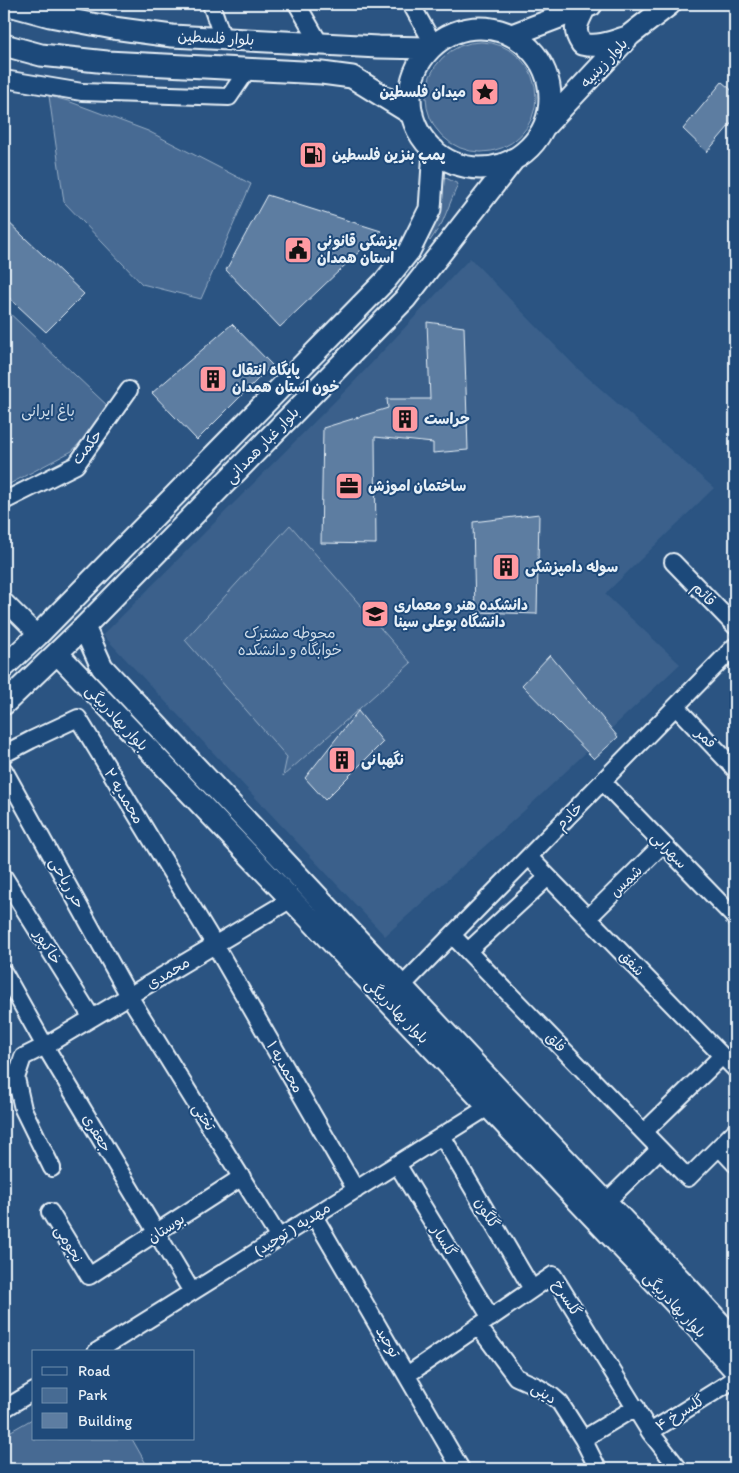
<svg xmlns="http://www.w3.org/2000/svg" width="739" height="1473" font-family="Itim,'Playpen Sans Arabic',sans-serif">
<rect width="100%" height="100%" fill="#2b5482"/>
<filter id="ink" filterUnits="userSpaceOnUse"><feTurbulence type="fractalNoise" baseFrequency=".02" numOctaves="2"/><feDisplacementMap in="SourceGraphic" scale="10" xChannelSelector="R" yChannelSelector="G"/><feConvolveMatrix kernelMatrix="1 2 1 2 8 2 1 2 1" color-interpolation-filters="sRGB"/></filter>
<g filter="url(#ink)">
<!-- built -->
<path fill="#3a608b" d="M470 258 578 369 714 488 605 594 680 664 526 809 385 936 103 635 353 383Z"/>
<!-- green -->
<path fill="#476b93" stroke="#98aec6" d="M426 97a55 55 0 1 1 110 0a55 55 0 1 1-110 0Z
M49 96 68 101 148 131 251 184 201 299 142 284 64 202Z
M444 177 458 184 442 223 430 241 427 238 441 205Z
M4 308 111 409 72 451 4 487Z
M290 525 411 663 283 776 287 757 185 640Z
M34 1418V1439H132L149 1469H4V1435Z"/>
<!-- building -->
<path fill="#5d7da1" stroke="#e8f1f8" d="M722 82 735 93V119L707 152 683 129Z
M267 195 381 231 280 327 226 270Z
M4 218 84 294 46 332 4 293Z
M427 322 464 327 468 450 433 453V443L375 437 376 544 321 543 323 428 388 408 387 399H430Z
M232 324 272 365 197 440 152 393Z
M539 514 537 614 475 612 473 522Z
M550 655 618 737 594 759 522 685Z
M358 711 383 742 325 800 305 778Z"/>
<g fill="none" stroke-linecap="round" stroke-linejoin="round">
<defs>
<path id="minor" d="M211 4 223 39
M297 4 320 44
M411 4 434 45
M4 79 82 92 229 97 248 69
M4 501 76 465 129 390
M673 562 735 626
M4 601 38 635
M676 707 735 769
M4 754 31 740 78 718 215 945 356 1190
M4 770 129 996 279 1238
M603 782 735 918
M529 857 735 1069
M4 877 92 1018
M588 918 663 844
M452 935 688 1178 735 1131
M468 951 548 877
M4 973 45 1046 192 1292
M402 986 735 646
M644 1132 722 1056
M442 1136 532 1289
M719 1147 735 1164
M397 1164 491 1318
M52 1168 23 1109 16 1078 23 1057 45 1046 290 900
M606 1202 660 1149
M50 1212 89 1276 242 1177
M314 1216 461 1469
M478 1326 516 1377 536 1386 552 1396 560 1403 583 1439 598 1469
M96 1352 488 1107
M407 1375 553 1275 650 1432 679 1469
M4 1409 34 1391
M650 1432 735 1379
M583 1439 636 1407"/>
<path id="major" d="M6 4 50 16 113 28 172 36 378 47 429 48
M584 9C577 24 572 29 582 44 598 48 612 42 627 37
M410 98a70 70 0 1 1 140 0a70 70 0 1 1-140 0Z
M512 35 591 5
M4 45 41 55 107 62 322 73 352 77 412 114
M545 126 630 35 670 4
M84 627 102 667 502 1093 688 1288 735 1340
M57 653 674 1302 735 1370
M4 667 38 635 385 281 409 251 430 209 434 150
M4 704 84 627 405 299 514 159"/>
</defs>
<!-- minor casing -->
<use href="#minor" stroke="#e8f1f8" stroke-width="20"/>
<!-- major casing -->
<use href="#major" stroke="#e8f1f8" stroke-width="25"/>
<!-- minor -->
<use href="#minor" stroke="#1f4a7a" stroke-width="16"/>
<!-- major -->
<use href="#major" stroke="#1f4a7a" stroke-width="21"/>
</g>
</g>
<!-- icons -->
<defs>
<symbol id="sight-square" viewBox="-11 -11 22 22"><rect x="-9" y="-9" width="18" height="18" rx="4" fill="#ff9aa2" stroke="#1f4a7a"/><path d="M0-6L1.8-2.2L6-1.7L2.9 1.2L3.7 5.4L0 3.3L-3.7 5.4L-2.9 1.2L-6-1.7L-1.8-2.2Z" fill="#111"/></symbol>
<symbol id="fuel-square" viewBox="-11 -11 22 22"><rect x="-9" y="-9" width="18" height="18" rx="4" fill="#ff9aa2" stroke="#1f4a7a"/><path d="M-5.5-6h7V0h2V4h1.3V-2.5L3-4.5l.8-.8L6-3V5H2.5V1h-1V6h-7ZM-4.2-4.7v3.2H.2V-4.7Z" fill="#111"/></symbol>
<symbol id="civic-square" viewBox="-11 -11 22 22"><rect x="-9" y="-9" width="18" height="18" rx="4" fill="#ff9aa2" stroke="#1f4a7a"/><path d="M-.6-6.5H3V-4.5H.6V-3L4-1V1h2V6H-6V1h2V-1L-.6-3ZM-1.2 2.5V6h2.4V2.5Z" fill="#111"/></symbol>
<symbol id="building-square" viewBox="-11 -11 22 22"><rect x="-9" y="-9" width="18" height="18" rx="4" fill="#ff9aa2" stroke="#1f4a7a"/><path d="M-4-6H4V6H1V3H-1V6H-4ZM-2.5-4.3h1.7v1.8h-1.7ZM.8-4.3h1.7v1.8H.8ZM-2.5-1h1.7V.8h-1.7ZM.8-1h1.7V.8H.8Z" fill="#111"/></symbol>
<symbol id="office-square" viewBox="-11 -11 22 22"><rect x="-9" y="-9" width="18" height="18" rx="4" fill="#ff9aa2" stroke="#1f4a7a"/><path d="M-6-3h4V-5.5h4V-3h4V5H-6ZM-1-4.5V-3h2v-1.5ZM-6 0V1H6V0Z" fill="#111"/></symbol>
<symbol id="university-square" viewBox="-11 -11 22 22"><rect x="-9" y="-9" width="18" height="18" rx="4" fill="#ff9aa2" stroke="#1f4a7a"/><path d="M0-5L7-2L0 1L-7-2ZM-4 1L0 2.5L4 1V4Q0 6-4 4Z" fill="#111"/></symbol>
</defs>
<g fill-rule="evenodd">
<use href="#sight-square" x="469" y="76" width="32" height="32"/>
<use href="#fuel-square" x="297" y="139" width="32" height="32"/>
<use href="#civic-square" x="282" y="234" width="32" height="32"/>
<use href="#building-square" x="197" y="363" width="32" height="32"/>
<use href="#building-square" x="389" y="403" width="32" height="32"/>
<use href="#office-square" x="333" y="470" width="32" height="32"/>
<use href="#building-square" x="490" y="551" width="32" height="32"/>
<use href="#university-square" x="359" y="598" width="32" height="32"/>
<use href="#building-square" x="326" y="744" width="32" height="32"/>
</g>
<g text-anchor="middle" stroke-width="4" stroke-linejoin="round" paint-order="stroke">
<!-- street labels -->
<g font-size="15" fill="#e8f1f8" stroke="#1f4a7a">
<text transform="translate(216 38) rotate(3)" y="5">بلوار فلسطین</text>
<text transform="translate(604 63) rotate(-47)" y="5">بلوار زینبیه</text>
<text transform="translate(262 445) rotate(-46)" y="5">بلوار غبار همدانی</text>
<text transform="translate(87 447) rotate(-52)" y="5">حکمت</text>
<text transform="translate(704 594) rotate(46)" y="5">قائم</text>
<text transform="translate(117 718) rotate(47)" y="5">بلوار بهادربیگی</text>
<text transform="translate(706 738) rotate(46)" y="5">قمر</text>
<text transform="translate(124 796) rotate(59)" y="5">محمدیه ۲</text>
<text transform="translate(569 816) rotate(-46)" y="5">خادم</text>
<text transform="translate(669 850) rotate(46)" y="5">سهرابی</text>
<text transform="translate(626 881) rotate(-44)" y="5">شمس</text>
<text transform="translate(67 883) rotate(61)" y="5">حر ریاحی</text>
<text transform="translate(48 947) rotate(58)" y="5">خاکپور</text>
<text transform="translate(632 963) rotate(46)" y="5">شفق</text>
<text transform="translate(168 973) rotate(-31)" y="5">محمدی</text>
<text transform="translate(397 1011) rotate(46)" y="5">بلوار بهادربیگی</text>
<text transform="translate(556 1042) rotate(46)" y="5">فلق</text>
<text transform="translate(285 1067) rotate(60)" y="5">محمدیه ۱</text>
<text transform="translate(204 1117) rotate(58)" y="5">تختی</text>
<text transform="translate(97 1133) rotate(59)" y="5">جعفری</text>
<text transform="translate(487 1213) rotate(59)" y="5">گلگون</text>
<text transform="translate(166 1228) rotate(-33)" y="5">بوستان</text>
<text transform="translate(292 1229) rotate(-32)" y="5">مهدیه ( توحید)</text>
<text transform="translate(444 1241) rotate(59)" y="5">گلسار</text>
<text transform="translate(69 1244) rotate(59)" y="5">نجومی</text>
<text transform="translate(567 1298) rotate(58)" y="5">گلسرخ</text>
<text transform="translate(675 1305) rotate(47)" y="5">بلوار بهادربیگی</text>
<text transform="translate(388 1342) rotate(60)" y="5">توحید</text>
<text transform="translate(544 1393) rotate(33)" y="5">دینی</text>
<text transform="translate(680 1413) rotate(-32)" y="5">گلسرخ ۴</text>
</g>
<!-- poi labels -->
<g font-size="15" font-weight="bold" fill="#e8f1f8" stroke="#1f4a7a" text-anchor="start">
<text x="466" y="97" text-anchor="end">میدان فلسطین</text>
<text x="332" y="160">پمپ بنزین فلسطین</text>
<text x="317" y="246">پزشکی قانونی<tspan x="317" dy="17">استان همدان</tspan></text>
<text x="232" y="375">پایگاه انتقال<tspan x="232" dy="17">خون استان همدان</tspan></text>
<text x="424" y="424">حراست</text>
<text x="368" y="491">ساختمان اموزش</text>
<text x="525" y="572">سوله دامپزشکی</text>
<text x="394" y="610">دانشکده هنر و معماری<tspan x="394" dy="17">دانشگاه بوعلی سینا</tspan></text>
<text x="361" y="765">نگهبانی</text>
</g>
<!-- park labels -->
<g font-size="15" fill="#d0dde9" stroke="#1f4a7a">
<text x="48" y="416">باغ ایرانی</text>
<text x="290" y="638">محوطه مشترک<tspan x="290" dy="17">خوابگاه و دانشکده</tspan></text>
</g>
</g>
<!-- margin -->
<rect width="739" height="1473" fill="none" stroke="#1f4a7a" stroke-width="20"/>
<rect x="10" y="10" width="719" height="1453" fill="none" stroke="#e8f1f8" stroke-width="2" filter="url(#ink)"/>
<!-- legend -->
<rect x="32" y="1350" width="162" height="90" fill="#1f4a7a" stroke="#6f8dac"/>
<rect x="42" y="1367" width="25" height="8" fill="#1f4a7a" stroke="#6f8dac"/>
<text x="78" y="1376" font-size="15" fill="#e8f1f8">Road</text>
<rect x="42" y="1388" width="25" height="15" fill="#476b93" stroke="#6f8dac"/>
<text x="78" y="1400" font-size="15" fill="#e8f1f8">Park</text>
<rect x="42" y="1413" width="25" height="15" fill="#5d7da1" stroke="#6f8dac"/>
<text x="78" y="1426" font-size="15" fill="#e8f1f8">Building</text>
</svg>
